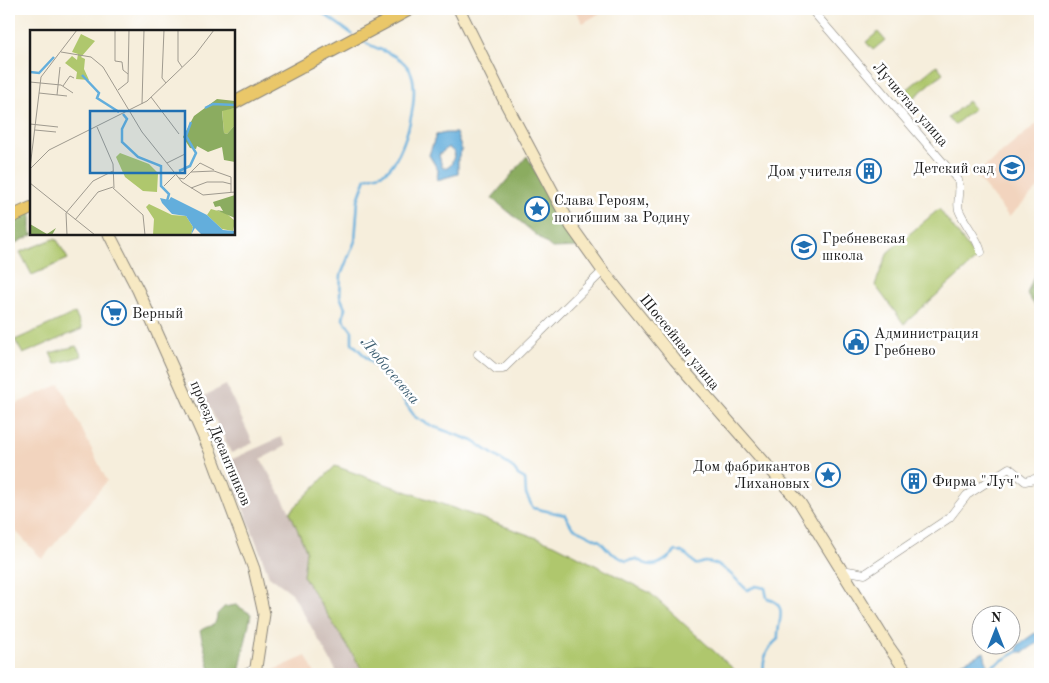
<svg xmlns="http://www.w3.org/2000/svg" width="1049" height="683" font-family="'Old Standard TT',serif">
<rect width="100%" height="100%" fill="#fff"/>
<filter id="ink" filterUnits="userSpaceOnUse"><feTurbulence type="fractalNoise" baseFrequency=".02" numOctaves="2"/><feDisplacementMap in="SourceGraphic" scale="10" xChannelSelector="R" yChannelSelector="G"/><feConvolveMatrix kernelMatrix="1 2 1 2 8 2 1 2 1" color-interpolation-filters="sRGB"/></filter>
<filter id="wash" filterUnits="userSpaceOnUse"><feTurbulence type="fractalNoise" baseFrequency=".0096" numOctaves="4" result="noise"/><feDisplacementMap in="SourceGraphic" scale="20" xChannelSelector="R" yChannelSelector="G"/><feGaussianBlur stdDeviation="1.12" result="paint"/><feColorMatrix in="noise" values="0 0 0 0 0 0 0 0 0 0 0 0 0 0 0 0 0 1.4 0 .05"/><feComposite in="paint" operator="in"/></filter>
<g filter="url(#wash)">
<rect width="100%" height="100%" fill="#f6eedc"/>
<!-- built -->
<path fill="#f2d4be" d="M574 9H607L583 23Z
M1040 121V186L1009 217 975 175Z
M60 384 107 481 42 559 9 524V407Z
M306 656 315 674H265Z"/>
<!-- industrial -->
<path fill="#cfc0ba" d="M226 385 253 443 231 453 204 396Z
M281 437 286 446 261 459 290 512 306 550 303 576 365 674H338L292 593 269 576 226 462Z"/>
<!-- green -->
<path fill="#afc76d" stroke="#667244" d="M878 32 885 40 873 50 866 42Z
M937 65 943 73 912 99 905 91Z
M968 101 974 109 954 125 948 118Z
M939 209 977 259 904 324 875 285 888 252Z
M56 238 68 259 32 275 20 252Z
M75 313 82 329 23 354 15 340Z
M76 346 82 356 55 364 50 353Z
M335 466 554 544 650 593 739 674H365L303 576 306 550 290 512Z"/>
<!-- forest -->
<path fill="#8bac60" stroke="#54643e" d="M527 156 555 209 582 247 552 248 492 198Z
M31 211V234H35L9 246V221Z
M1040 260V313L1027 294Z
M236 605 251 614 239 673 211 674 200 631C210 623 216 630 217 614L224 607Z"/>
<!-- water -->
<path fill="#63aedc" stroke="#40657c" fill-rule="evenodd" d="M446 133H456L462 150 458 158V174L437 180 438 170 429 155 436 135ZM448 147 455 153 451 165 447 168 442 167 439 155Z
M1035 633 1039 636 1040 641 1024 652H1017L1018 645Z
M984 652 989 674H947L949 669Z"/>
<g fill="none" stroke-linecap="round" stroke-linejoin="round">
<!-- stream -->
<path stroke="#63aedc" stroke-width="2.5" d="M317 9 352 34
M361 40C377 51 398 52 409 69 423 88 405 159 385 172 380 175 371 176 366 178L358 200 355 241 341 275 340 296 345 308 343 319 352 331V343L391 382 415 417 432 426 473 441 512 467 518 475 525 479 526 494 533 508 565 515 572 527 600 541 610 552 626 561 637 559C653 571 663 563 676 551 683 551 691 558 695 564 700 565 701 562 706 562 724 563 735 579 747 590L756 586 765 588 767 598C791 606 776 623 778 639 767 648 762 660 764 674
M988 668 1019 651"/>
</g>
</g>
<g filter="url(#ink)">
<g fill="none" stroke-linecap="round" stroke-linejoin="round">
<defs>
<path id="street" d="M811 9 958 180C962 193 956 203 959 210 965 225 977 236 981 252
M478 354 496 369H503L603 271
M842 570 865 574 949 518 967 495 1009 468 1025 481 1040 478
M244 674 256 668"/>
<path id="secondary" d="M459 9 506 104 571 226 603 271 675 360 800 503 889 647 908 674
M109 234 138 290 210 451 254 569 264 614 255 674"/>
<path id="primary" d="M234 103 410 9
M9 218 31 208"/>
</defs>
<!-- street casing -->
<use href="#street" stroke="#89857c" stroke-width="9"/>
<!-- secondary casing -->
<use href="#secondary" stroke="#89857c" stroke-width="13"/>
<!-- primary casing -->
<use href="#primary" stroke="#89857c" stroke-width="14"/>
<!-- street -->
<use href="#street" stroke="#fff" stroke-width="8"/>
<!-- secondary -->
<use href="#secondary" stroke="#f7e9c3" stroke-width="11"/>
<!-- primary -->
<use href="#primary" stroke="#eac769" stroke-width="12"/>
</g>
</g>
<!-- icons -->
<defs>
<symbol id="school-ring" viewBox="-11 -11 22 22"><circle r="9.5" fill="#fff" stroke="#1f6fb2" stroke-width="1.5"/><path d="M0-5L7-2L0 1L-7-2ZM-4 1L0 2.5L4 1V4Q0 6-4 4Z" fill="#1f6fb2"/></symbol>
<symbol id="building-ring" viewBox="-11 -11 22 22"><circle r="9.5" fill="#fff" stroke="#1f6fb2" stroke-width="1.5"/><path d="M-4-6H4V6H1V3H-1V6H-4ZM-2.5-4.3h1.7v1.8h-1.7ZM.8-4.3h1.7v1.8H.8ZM-2.5-1h1.7V.8h-1.7ZM.8-1h1.7V.8H.8Z" fill="#1f6fb2"/></symbol>
<symbol id="sight-ring" viewBox="-11 -11 22 22"><circle r="9.5" fill="#fff" stroke="#1f6fb2" stroke-width="1.5"/><path d="M0-6L1.8-2.2L6-1.7L2.9 1.2L3.7 5.4L0 3.3L-3.7 5.4L-2.9 1.2L-6-1.7L-1.8-2.2Z" fill="#1f6fb2"/></symbol>
<symbol id="supermarket-ring" viewBox="-11 -11 22 22"><circle r="9.5" fill="#fff" stroke="#1f6fb2" stroke-width="1.5"/><path d="M-6-5.5h2.5l.6 2H6L4.5 2H-2.5L-4.4-4H-6ZM-1.5 3.2a1.3 1.3 0 1 0 .1 0ZM3 3.2a1.3 1.3 0 1 0 .1 0Z" fill="#1f6fb2"/></symbol>
<symbol id="civic-ring" viewBox="-11 -11 22 22"><circle r="9.5" fill="#fff" stroke="#1f6fb2" stroke-width="1.5"/><path d="M-.6-6.5H3V-4.5H.6V-3L4-1V1h2V6H-6V1h2V-1L-.6-3ZM-1.2 2.5V6h2.4V2.5Z" fill="#1f6fb2"/></symbol>
</defs>
<g fill-rule="evenodd">
<use href="#school-ring" x="998" y="154" width="28" height="28"/>
<use href="#building-ring" x="855" y="157" width="28" height="28"/>
<use href="#sight-ring" x="523" y="195" width="28" height="28"/>
<use href="#school-ring" x="790" y="233" width="28" height="28"/>
<use href="#supermarket-ring" x="100" y="299" width="28" height="28"/>
<use href="#civic-ring" x="842" y="328" width="28" height="28"/>
<use href="#sight-ring" x="814" y="461" width="28" height="28"/>
<use href="#building-ring" x="900" y="467" width="28" height="28"/>
</g>
<g text-anchor="middle" stroke-width="5" stroke-linejoin="round" paint-order="stroke">
<!-- street labels -->
<g font-size="15" fill="#1c1c1c" stroke="#fff">
<text transform="translate(911 104) rotate(49)" y="5">Лучистая улица</text>
<text transform="translate(680 342) rotate(51)" y="5">Шоссейная улица</text>
<text transform="translate(221 443) rotate(67)" y="5">проезд Десантников</text>
</g>
<!-- poi labels -->
<g font-size="15" fill="#1c1c1c" stroke="#fff" text-anchor="start">
<text x="994" y="173" text-anchor="end">Детский сад</text>
<text x="852" y="176" text-anchor="end">Дом учителя</text>
<text x="554" y="205">Слава Героям,<tspan x="554" dy="17">погибшим за Родину</tspan></text>
<text x="822" y="243">Гребневская<tspan x="822" dy="17">школа</tspan></text>
<text x="132" y="318">Верный</text>
<text x="874" y="338">Администрация<tspan x="874" dy="17">Гребнево</tspan></text>
<text x="810" y="471" text-anchor="end">Дом фабрикантов<tspan x="810" dy="17">Лихановых</tspan></text>
<text x="932" y="486">Фирма "Луч"</text>
</g>
<!-- water labels -->
<g font-size="16" font-style="italic" fill="#3c5e72" stroke="#fff">
<text transform="translate(391 370) rotate(50)" y="6">Любосеевка</text>
</g>
</g>
<!-- overview -->
<g transform="translate(30 30)">
<rect width="205" height="205" fill="#f6eedc"/>
<path d="M51 4 65 11 51 27 55 29 54 39 59 50 46 49 47 42 35 33 42 26 47 30 48 24 42 22ZM205 78V95L197 104 194 103 192 80ZM90 123 119 134 128 143 127 162 113 161 95 147 86 127ZM194 173 198 178 197 184 205 191 203 201 192 199 177 185 181 179 195 183ZM119 174 142 185 156 186 163 197 161 205H123L124 189 116 177Z" fill="#afc76d"/>
<path d="M187 69 205 71V78L192 81 194 103 197 104 205 95V132L194 130 192 117 178 122 167 116 166 119 160 118 153 107 164 86ZM205 165V188L186 180 193 181 190 176 185 177 183 172ZM0 194 17 204 26 198 22 205H0Z" fill="#8bac60"/>
<path d="M141 167 177 185 193 200 205 201V205H172L165 198 161 205 163 197 156 186 142 184 132 173 130 168 139 170Z" fill="#63aedc"/>
<path fill="none" stroke="#63aedc" stroke-width="2.5" d="M0 42 9 43 24 27M52 45 69 63 67 68 89 82M175 78 183 74 205 75M93 84 97 89 92 99V112L108 127 131 136V156L139 164 137 171M149 141 160 136 166 123 156 106 161 92"/>
<path fill="none" stroke="#9f9a8f" stroke-width="1" d="M85 0V31L92 32 93 40 98 44M134 0 132 48 136 53M148 0V31L152 37M31 22 61 27 73 37 112 102 152 152 173 165 205 162M0 52 31 55 43 63M33 56 40 46 44 48M88 60 98 52 99 0M9 63 37 66M27 65 30 37M121 67 149 104M112 74 114 0M0 94 28 97M67 97 83 134 84 158M5 100 26 102M137 133 155 124M0 138 11 47 47 0M0 139 19 120 117 71 165 25 184 0M161 142 184 141 201 147V154M149 148 154 149 170 133 184 140M0 153 65 205M134 156 145 145M83 158 113 185 115 205M161 158 177 152H193L201 154V162M36 183 63 151 83 141M36 183 37 205M45 190 68 162 83 157"/>
<path fill="#1f6fb2" fill-opacity="0.15" stroke="#1f6fb2" stroke-width="2.5" d="M60 81H155V143H60Z"/>
<rect width="205" height="205" fill="none" stroke="#1c1c1c" stroke-width="2.5"/>
</g>
<!-- margin -->
<rect width="1049" height="683" fill="none" stroke="#fff" stroke-width="30"/>
<!-- north arrow -->
<g transform="translate(996 630)"><circle r="24" fill="#ffffff" stroke="#a4a4a4"/>
<path d="M0-4L9 19L0 12L-9 19Z" fill="#1f6fb2"/>
<text y="-8" font-size="14" font-weight="bold" text-anchor="middle" fill="#1c1c1c">N</text>
</g>
</svg>
